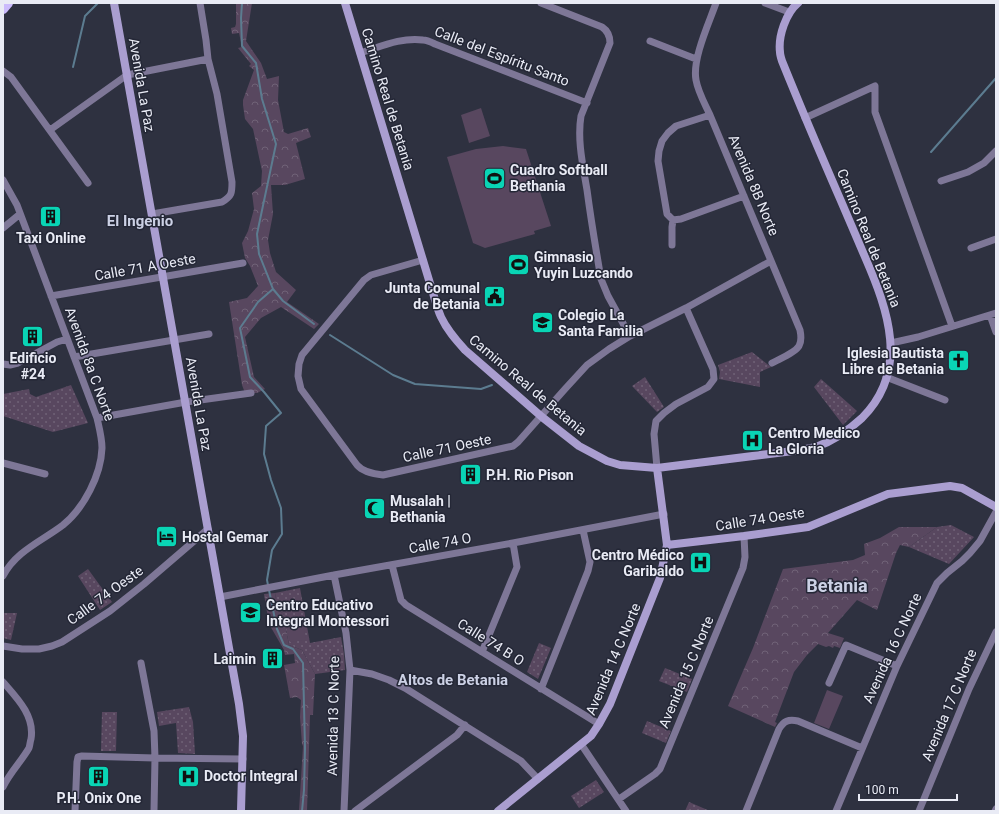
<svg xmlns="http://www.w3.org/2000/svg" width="999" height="814" font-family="Roboto,sans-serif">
<defs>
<pattern id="green-dots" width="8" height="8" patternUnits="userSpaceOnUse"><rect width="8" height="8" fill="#58475f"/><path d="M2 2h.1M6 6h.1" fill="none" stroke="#706277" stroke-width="1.8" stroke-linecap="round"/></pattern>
<pattern id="forest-crowns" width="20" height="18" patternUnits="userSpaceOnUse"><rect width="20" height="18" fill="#58475f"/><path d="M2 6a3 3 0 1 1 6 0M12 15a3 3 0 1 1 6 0" fill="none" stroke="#706277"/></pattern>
</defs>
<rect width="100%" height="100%" fill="#2e3140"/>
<!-- green -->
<path fill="url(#green-dots)" d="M752 352 771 367 760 372V387L719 379 720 372 718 365Z
M645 377 664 407 657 412 632 386Z
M821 379 857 411 843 425 814 387Z
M71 385 88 423 53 432 3 416V394L29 389 30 394 36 397Z
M951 525 974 537 949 564 909 547 937 527Z
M88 569 112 602 100 610 78 576Z
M300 588 310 643 341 637 344 654 345 670 315 674 302 650 289 645 283 613 278 611 275 593Z
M3 613H17L11 640 3 638Z
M539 643 551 648 538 679 527 672Z
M665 668 692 679 687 692 659 681Z
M189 707 193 722 195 754 178 753 176 723 159 726 157 712Z
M102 712H117L116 751H101Z
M647 721 671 731 666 743 642 733Z
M596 780 604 792 579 808 571 796Z
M689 802 710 811H685Z"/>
<!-- forest -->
<path fill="url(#forest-crowns)" d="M236 3H252L246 41 261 63 267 79 279 76 278 100 284 132 288 134 308 128 311 137 296 143 305 179 285 185H271L273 214 268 240 270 253 276 272 296 290 287 302 319 324 314 329 281 307 261 318 245 337 254 377 265 389 257 393H245L242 385 229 302 247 298 258 286 250 266 245 258 242 243 248 231 254 209 252 193 261 186 262 171 253 129 245 119 243 105V100L254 70 249 66 251 64 238 48 242 47 239 33 232 34 231 28 235 27 236 24Z
M899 527H937L909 547 900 545 896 553 877 610 857 600 828 633 844 638 840 648 834 646 833 648 829 646 826 647 818 644 807 655 794 672 775 722 777 723 775 727 728 706 753 648 783 569 853 560 865 555 864 544 880 538Z
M275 593 278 611 283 613 289 645 302 650 315 674 313 715H310L307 811H299L303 746 302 744 300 717 301 700 297 697 290 698 284 665 295 663 294 654 285 655 284 650 269 624 264 594Z"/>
<!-- pitch -->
<path fill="#58475f" d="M481 108 490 136 469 143 461 115Z
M503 146 526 149 551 226 534 231 535 234 485 248 473 243 447 157 476 149Z
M302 615 306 640 290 642 286 617Z
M827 690 843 696 829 729 814 723Z"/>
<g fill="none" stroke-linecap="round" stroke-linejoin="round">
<!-- stream -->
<path stroke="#5c7c90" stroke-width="2" d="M242 3 241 18 242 46 256 63 262 99 276 144 257 234 259 254 273 289 258 302 240 328 250 377 264 392 281 413 266 426 264 454 271 480 281 508 282 534 272 550 267 580 268 585
M73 67 85 16 98 3
M931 152 996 78
M273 289 283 301 314 324
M330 335 393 375 415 384 481 389 492 385
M269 590 277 629 284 645 293 649 303 663 305 748 304 790 302 811"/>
<!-- street -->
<path stroke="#7e7797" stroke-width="7" d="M541 3 602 27C608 31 610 36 610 43L581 116C577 140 583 166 587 190 591 220 596 250 601 279L608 296 630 336
M716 3C709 23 692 59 696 80 698 92 705 104 710 115L800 330C801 335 802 341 799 346 795 353 779 359 772 363
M765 3 789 12
M650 41 696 59
M360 53C380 47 401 37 423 40 427 40 431 42 435 44L587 103
M3 71 11 77 88 183
M805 118 875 86V112L952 326
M50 130 127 75 208 59
M3 180 17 205 97 418C99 427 102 438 102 448 101 475 84 508 63 525 42 541 16 551 3 576
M941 181 968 172 984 163 996 151
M152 214 222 202C232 196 232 193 232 182L217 94 208 59 206 40 200 3
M673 220 667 214 658 161 659 151 662 141 668 133 676 126 710 115
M673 220 681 219 744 196
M3 228 20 214
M672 245V227L673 220
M971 248 996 239
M423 260 371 275 364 280 302 355 299 364 298 376 301 389 357 465C363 472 373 474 383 475L513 446 518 442 565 389 587 365 609 349 630 336 686 308 771 261
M51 296 243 263
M990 315 996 332
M891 343 918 337 996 313
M74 357 209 334
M3 364 10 365 18 363 57 342 67 339
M886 377 945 400
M97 418 186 402 251 393
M3 463 45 474
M657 468 654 434 656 421 664 413 676 404 708 387 714 379 713 369 686 308
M392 565 401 600 406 605 599 724
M334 575 346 633 350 670 344 811
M220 597 334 575 513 543 664 514
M3 646 22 649H39L52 646 62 642 110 611 144 584 208 529
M482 652 517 567 513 543
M141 663 154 731 155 758 154 811
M350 670 372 674 389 680 405 688 521 761 538 779
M3 682C17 698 35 716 31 739 30 742 30 745 29 748 21 762 10 772 3 787
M829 683 846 645 897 666
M541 689 588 571 590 562 583 530
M581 744 626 811
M619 799 655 774 660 769 743 568 745 557 744 536
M75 811 77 762 78 757 82 756 155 758 243 759
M355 811 457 735 465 725
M746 811 779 729C784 721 788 719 798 721L862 748
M836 811 897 666 937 583 947 573 962 561 970 553 980 541 996 512
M919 811 969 689 996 632
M995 811 996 809"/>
<!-- secondary -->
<path stroke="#aa9ed0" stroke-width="8" d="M114 3 239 704 243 736 241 811
M345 3 432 290C435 299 437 308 441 317 447 330 456 340 465 350L542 417 579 446 607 461 620 465 657 468 801 450C806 449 811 448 816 447 833 441 849 430 862 418 910 370 888 310 865 257 857 238 849 220 841 201 821 155 801 108 782 61 781 58 780 55 780 52 778 36 786 13 798 3
M667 545 744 536 808 527 888 494 950 486 962 488 996 507
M498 811 591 736 599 724 610 704 660 578 667 545 657 468"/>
<!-- primary -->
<path stroke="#cbbbfc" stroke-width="10" d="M3 9 8 3"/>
</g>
<!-- icons -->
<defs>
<symbol id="stadium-square" viewBox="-11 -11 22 22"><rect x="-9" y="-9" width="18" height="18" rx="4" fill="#09d5b5" stroke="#242736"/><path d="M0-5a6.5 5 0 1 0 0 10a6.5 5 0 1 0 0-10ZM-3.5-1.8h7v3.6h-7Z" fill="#111"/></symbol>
<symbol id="building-square" viewBox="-11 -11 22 22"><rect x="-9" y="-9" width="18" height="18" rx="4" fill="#09d5b5" stroke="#242736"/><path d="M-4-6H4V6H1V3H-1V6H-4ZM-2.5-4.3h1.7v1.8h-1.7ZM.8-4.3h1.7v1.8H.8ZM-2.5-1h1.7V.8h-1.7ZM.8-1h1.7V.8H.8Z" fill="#111"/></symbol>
<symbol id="civic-square" viewBox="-11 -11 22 22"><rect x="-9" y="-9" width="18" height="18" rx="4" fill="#09d5b5" stroke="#242736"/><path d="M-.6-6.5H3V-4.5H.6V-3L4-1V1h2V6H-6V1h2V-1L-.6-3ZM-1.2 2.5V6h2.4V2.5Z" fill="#111"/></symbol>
<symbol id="school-square" viewBox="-11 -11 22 22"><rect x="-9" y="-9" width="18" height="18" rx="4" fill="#09d5b5" stroke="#242736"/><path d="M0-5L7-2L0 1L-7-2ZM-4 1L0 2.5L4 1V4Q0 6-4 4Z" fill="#111"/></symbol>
<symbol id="church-square" viewBox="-11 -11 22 22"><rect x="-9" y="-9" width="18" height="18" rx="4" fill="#09d5b5" stroke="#242736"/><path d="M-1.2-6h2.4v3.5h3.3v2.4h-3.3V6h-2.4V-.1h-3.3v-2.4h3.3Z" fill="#111"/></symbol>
<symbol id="hospital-square" viewBox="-11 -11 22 22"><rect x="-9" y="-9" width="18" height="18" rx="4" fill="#09d5b5" stroke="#242736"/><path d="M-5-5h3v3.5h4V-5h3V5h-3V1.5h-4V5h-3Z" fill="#111"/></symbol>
<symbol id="mosque-square" viewBox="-11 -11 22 22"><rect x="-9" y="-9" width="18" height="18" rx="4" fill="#09d5b5" stroke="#242736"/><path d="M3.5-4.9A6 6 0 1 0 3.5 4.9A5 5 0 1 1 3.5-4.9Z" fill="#111"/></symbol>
<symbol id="hotel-square" viewBox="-11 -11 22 22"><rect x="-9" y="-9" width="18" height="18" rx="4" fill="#09d5b5" stroke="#242736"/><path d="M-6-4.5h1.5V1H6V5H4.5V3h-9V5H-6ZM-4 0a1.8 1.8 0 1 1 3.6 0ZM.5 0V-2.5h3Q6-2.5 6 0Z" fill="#111"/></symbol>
</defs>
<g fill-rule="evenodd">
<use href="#stadium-square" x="482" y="166" width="25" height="25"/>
<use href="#building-square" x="38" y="204" width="25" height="25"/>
<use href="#stadium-square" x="506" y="252" width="25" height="25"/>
<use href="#civic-square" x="482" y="284" width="25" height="25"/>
<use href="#school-square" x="530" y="310" width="25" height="25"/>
<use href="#building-square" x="20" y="324" width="25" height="25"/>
<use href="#church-square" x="946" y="348" width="25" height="25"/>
<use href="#hospital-square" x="740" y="428" width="25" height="25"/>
<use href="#building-square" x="458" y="462" width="25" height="25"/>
<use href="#mosque-square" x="362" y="496" width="25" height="25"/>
<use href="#hotel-square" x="154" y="524" width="25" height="25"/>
<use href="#hospital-square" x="688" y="550" width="25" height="25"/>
<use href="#school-square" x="238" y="600" width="25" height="25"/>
<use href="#building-square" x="260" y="646" width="25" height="25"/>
<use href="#building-square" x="86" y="764" width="25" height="25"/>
<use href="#hospital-square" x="176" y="764" width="25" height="25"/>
</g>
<g text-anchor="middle" stroke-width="3" stroke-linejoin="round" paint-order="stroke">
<!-- street labels -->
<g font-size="14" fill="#e9ebf5" stroke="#242736">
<text transform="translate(502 56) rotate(21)" y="5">Calle del Espíritu Santo</text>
<text transform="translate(142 85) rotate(80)" y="5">Avenida La Paz</text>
<text transform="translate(388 99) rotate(73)" y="5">Camino Real de Betania</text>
<text transform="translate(754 185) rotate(67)" y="5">Avenida 8B Norte</text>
<text transform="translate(869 238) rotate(68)" y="5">Camino Real de Betania</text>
<text transform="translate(145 267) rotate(-10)" y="5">Calle 71 A Oeste</text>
<text transform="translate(90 364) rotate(70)" y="5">Avenida 8a C Norte</text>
<text transform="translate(528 385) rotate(40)" y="5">Camino Real de Betania</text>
<text transform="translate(199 404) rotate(80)" y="5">Avenida La Paz</text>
<text transform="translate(447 448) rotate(-12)" y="5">Calle 71 Oeste</text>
<text transform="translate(760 519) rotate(-9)" y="5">Calle 74 Oeste</text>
<text transform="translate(440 543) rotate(-10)" y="5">Calle 74 O</text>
<text transform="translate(105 595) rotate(-36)" y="5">Calle 74 Oeste</text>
<text transform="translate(491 642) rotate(32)" y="5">Calle 74 B O</text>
<text transform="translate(892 648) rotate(-65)" y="5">Avenida 16 C Norte</text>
<text transform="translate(613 659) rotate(-67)" y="5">Avenida 14 C Norte</text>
<text transform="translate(686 672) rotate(-67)" y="5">Avenida 15 C Norte</text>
<text transform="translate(949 705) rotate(-67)" y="5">Avenida 17 C Norte</text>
<text transform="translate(333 716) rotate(-89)" y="5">Avenida 13 C Norte</text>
</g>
<!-- poi labels -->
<g font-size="14" font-weight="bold" fill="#e9ebf5" stroke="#242736" text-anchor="start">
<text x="510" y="175">Cuadro Softball<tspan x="510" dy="16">Bethania</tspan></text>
<text x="51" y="243" text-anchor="middle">Taxi Online</text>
<text x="534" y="262">Gimnasio<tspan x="534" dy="16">Yuyin Luzcando</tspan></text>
<text x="480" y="293" text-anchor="end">Junta Comunal<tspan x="480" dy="16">de Betania</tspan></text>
<text x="558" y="320">Colegio La<tspan x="558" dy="16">Santa Familia</tspan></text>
<text x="944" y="358" text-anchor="end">Iglesia Bautista<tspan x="944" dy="16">Libre de Betania</tspan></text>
<text x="33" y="363" text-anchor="middle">Edificio<tspan x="33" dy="16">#24</tspan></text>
<text x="768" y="438">Centro Medico<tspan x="768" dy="16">La Gloria</tspan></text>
<text x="486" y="480">P.H. Rio Pison</text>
<text x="390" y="506">Musalah |<tspan x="390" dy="16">Bethania</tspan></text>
<text x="182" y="542">Hostal Gemar</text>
<text x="684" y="560" text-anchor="end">Centro Médico<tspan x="684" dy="16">Garibaldo</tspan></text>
<text x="266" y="610">Centro Educativo<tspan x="266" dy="16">Integral Montessori</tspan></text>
<text x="256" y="664" text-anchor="end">Laimin</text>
<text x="204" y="781">Doctor Integral</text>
<text x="99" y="803" text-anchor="middle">P.H. Onix One</text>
</g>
<!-- neighbourhood labels -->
<g font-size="15" font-weight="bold" fill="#ccd1e5" stroke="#242736">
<text x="140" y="226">El Ingenio</text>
<text x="453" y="685">Altos de Betania</text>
</g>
<!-- district labels -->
<g font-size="18" font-weight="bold" fill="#ccd1e5" stroke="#242736">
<text x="837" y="592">Betania</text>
</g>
</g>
<!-- border -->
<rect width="999" height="814" fill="none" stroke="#e9ebf5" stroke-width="8"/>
<!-- scale -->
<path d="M859 794v6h98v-6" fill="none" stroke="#e9ebf5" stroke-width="2"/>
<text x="865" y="794" font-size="12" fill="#e9ebf5" stroke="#242736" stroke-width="3" paint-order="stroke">100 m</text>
</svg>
